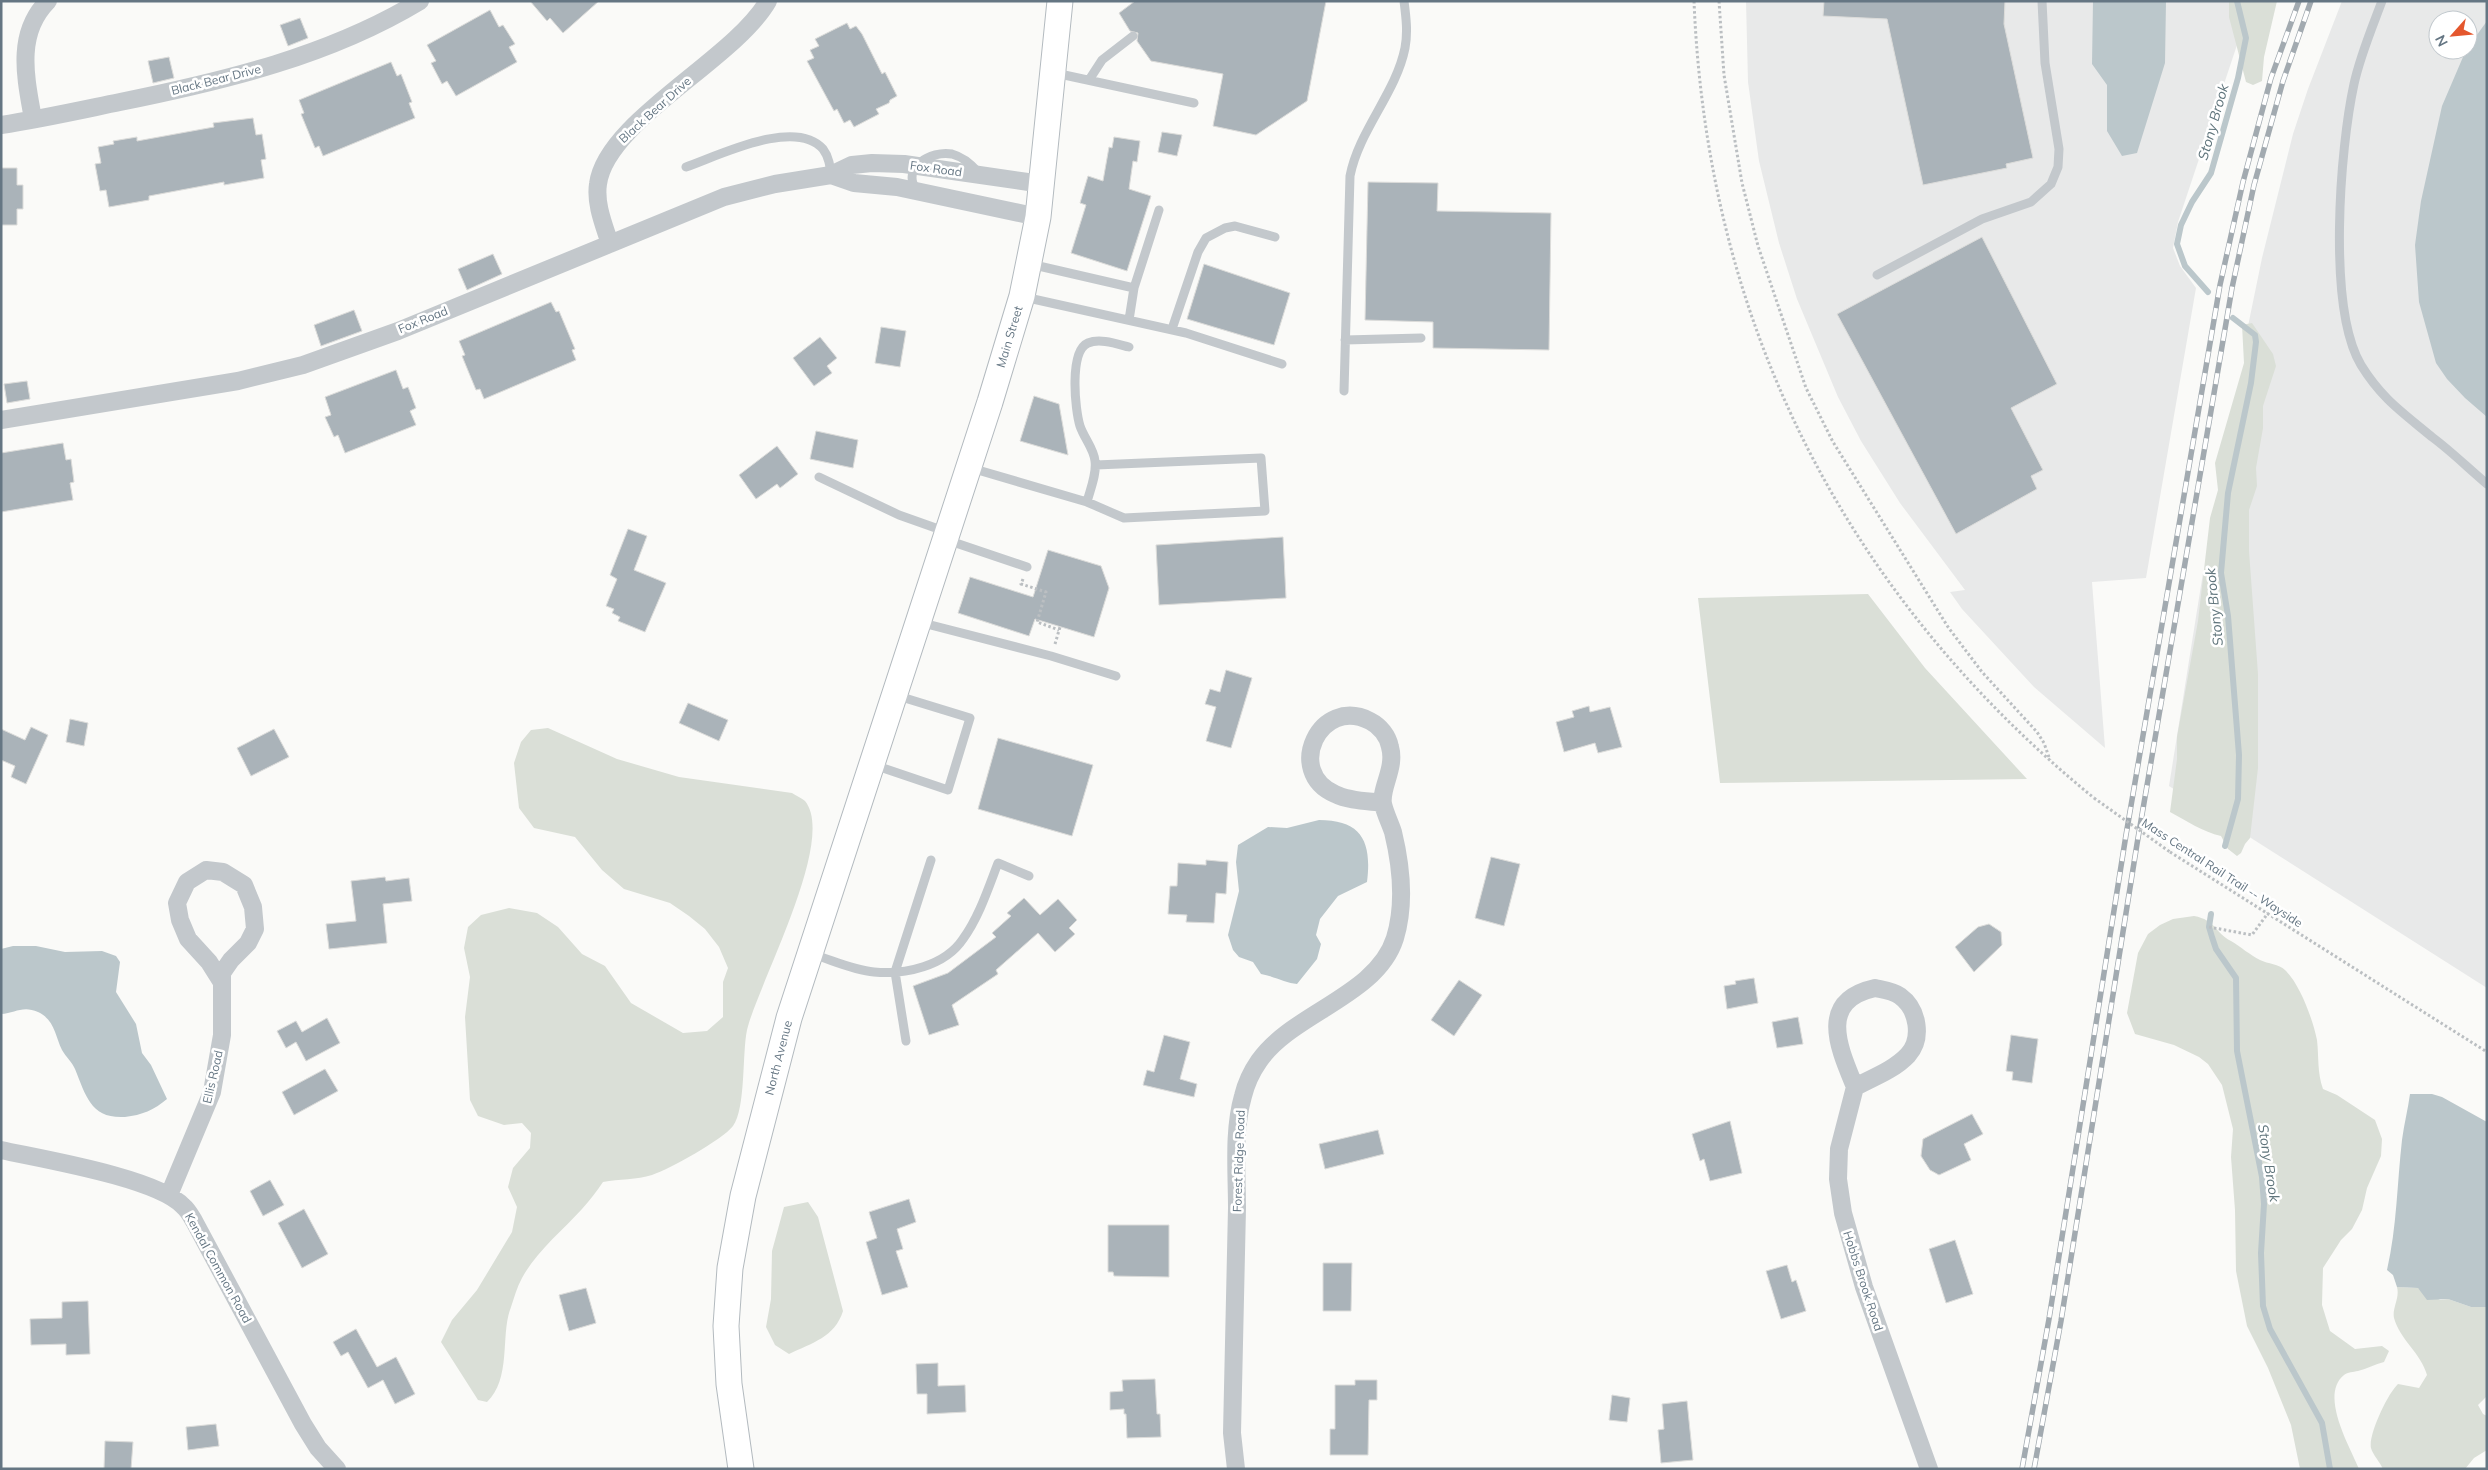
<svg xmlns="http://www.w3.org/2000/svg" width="2488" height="1470" font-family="Mulish,sans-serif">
<rect width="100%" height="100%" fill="#fafaf8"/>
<!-- built -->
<path fill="#e8e9e9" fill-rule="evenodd" d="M1746 1H2233L2240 36 2178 222 2173 248 2180 266 2196 288 2146 578 2092 582 2105 748 2034 687 1962 609 1950 592 1965 590 1900 503 1861 441 1838 397 1797 299 1779 243 1759 161 1748 82Z
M2342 1H2487V988L2169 786 2203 573 2220 572 2248 385 2247 331 2262 258 2293 134 2308 89ZM2438 20H2468V50H2438Z"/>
<!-- green -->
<path fill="#dadfd7" d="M2229 1H2277L2264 57 2262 81 2253 85 2246 82 2229 17Z
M2252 323 2273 354 2276 366 2263 406V428L2256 468 2257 486 2249 510V551L2258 674V768L2250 838 2245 844 2241 853 2237 856 2228 849 2221 836C2203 832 2187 821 2170 812L2177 759V737L2198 621 2210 518 2218 490 2215 463 2244 363 2242 325Z
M1868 594 1925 668 2027 779 1720 783 1698 598Z
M548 728 617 759 679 777 792 793C796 796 802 798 805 801 837 840 758 984 747 1030 742 1053 746 1108 733 1126 722 1140 670 1169 652 1175 637 1180 619 1179 603 1182 597 1191 590 1200 582 1209 562 1231 536 1252 522 1278 517 1287 514 1298 511 1307 500 1334 512 1378 487 1402L478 1400 441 1342 452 1320 477 1290 512 1232 517 1207 508 1187 513 1168 530 1148 531 1133 522 1123 504 1125 478 1116 470 1100 465 1017 470 977 464 948 468 927 481 915 509 908 537 913 558 927 582 954 605 966 631 1003 683 1033 707 1031 723 1017V982L728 968 719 947 705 929 689 916 670 903 624 889 602 870 575 837 534 828 519 808 514 763 521 742 531 730Z
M2194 916C2216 920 2215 933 2231 941 2241 947 2250 955 2260 960 2268 964 2279 964 2285 970 2300 984 2313 1020 2317 1040 2319 1057 2317 1072 2323 1089L2337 1095 2375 1120 2382 1139 2381 1156 2367 1188 2362 1210 2352 1229 2341 1240 2323 1268 2322 1305 2330 1331 2355 1349 2382 1346 2389 1351 2384 1362C2375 1364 2367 1369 2358 1371 2353 1372 2348 1372 2344 1375 2319 1395 2350 1447 2359 1469H2300L2291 1425 2268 1368 2247 1326 2236 1271 2235 1210 2231 1157 2233 1129 2222 1085 2208 1064 2199 1057 2174 1045 2135 1034 2127 1013 2138 953 2148 934 2160 925 2173 919Z
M808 1202 818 1217 843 1311C835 1337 812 1343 789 1354L775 1345 766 1327 771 1299 772 1251 784 1207Z
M2397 1287 2418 1288 2440 1300 2448 1299 2471 1307H2487V1396L2478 1405 2483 1414 2487 1416V1450L2474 1458 2465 1469H2383C2380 1462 2373 1455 2371 1448 2368 1435 2388 1393 2398 1384L2419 1388 2427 1375C2421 1353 2400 1340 2394 1318 2392 1308 2400 1298 2397 1287Z"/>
<!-- water -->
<path fill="#bbc7cb" d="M2093 1H2166L2165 63 2137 153 2122 156 2107 131V85L2092 64Z
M2487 21V417L2465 398 2447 379 2436 363 2419 302 2415 245 2421 201 2442 106 2466 50Z
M1319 820C1362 820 1372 842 1367 882L1338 896 1320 919 1316 935 1321 944 1317 959 1297 984C1286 983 1273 976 1261 974L1253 962 1239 957 1233 950 1228 935 1239 891 1236 862 1238 845 1268 827 1287 828Z
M13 946H36L65 952 102 951 116 956 120 962 116 992 136 1024 142 1053 151 1065 167 1099C154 1110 142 1115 125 1117 91 1119 86 1096 75 1069 72 1062 66 1057 62 1050 55 1036 55 1020 38 1012 23 1005 15 1013 1 1014V949Z
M2410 1094H2432L2442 1097 2487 1122V1307H2471L2448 1299 2427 1300 2418 1288 2397 1287 2393 1275 2387 1270C2397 1227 2397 1183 2402 1140 2404 1124 2408 1109 2410 1094Z"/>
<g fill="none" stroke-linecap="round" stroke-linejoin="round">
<!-- stream -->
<path stroke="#bbc7cb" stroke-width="6" d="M2208 292 2185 266 2177 244 2181 225 2192 202 2211 173 2238 78 2246 38 2237 1
M2225 846 2238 799 2239 755 2228 616 2221 573 2228 493 2251 383 2256 342 2255 335 2233 318
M2211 914 2209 927 2212 937 2216 949 2236 978 2237 1051 2262 1177 2264 1204 2261 1253 2263 1306 2270 1329 2322 1423 2330 1469"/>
</g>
<!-- building -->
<path fill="#aab3b9" stroke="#dcdcda" d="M530 1H599L563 33 550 18 547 21Z
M1135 1H1326L1307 101 1256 135 1213 126 1223 74 1151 61 1137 41 1138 33 1130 31 1119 13Z
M1824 1H2005L2004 24 2033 158 2006 164 2007 168 1923 185 1887 19 1823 16Z
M490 10 499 27 503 25 515 44 509 47 517 62 456 96 447 81 442 84 431 63 436 61 427 45Z
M300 18 308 38 288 46 280 25Z
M847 23 850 29 856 26 862 34 882 74 885 72 897 96 890 100 889 103 876 109 879 114 854 127 850 120 844 123 837 109 834 111 807 61 814 58 810 50 819 46 815 39Z
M169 57 174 78 153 83 148 61Z
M391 62 397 76 401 74 412 102 409 103 415 118 323 156 319 146 315 148 301 114 304 113 299 100Z
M253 118 256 135 262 134 266 159 261 160 264 178 224 185V182L149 196V200L109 207 106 190 100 191 95 164 101 163 98 147 114 144 113 141 137 137V141L214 127 213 123Z
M1162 132 1182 135 1177 156 1158 152Z
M1114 137 1140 141 1137 162 1133 161 1129 189 1151 196 1127 271 1071 253 1086 205 1080 203 1088 176 1103 181 1109 147 1112 148Z
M1 168H17V185H23V209H17V225H1Z
M1368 182 1438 183 1437 211 1551 213 1549 350 1433 348V322L1365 320Z
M1982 237 2057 384 2011 408 2043 470 2031 476 2037 489 1956 534 1837 314Z
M493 254 502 274 467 290 458 269Z
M1204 264 1290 293 1274 345 1187 319Z
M551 302 556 312 559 311 575 349 572 350 576 360 484 399 480 389 476 390 462 356 465 355 459 341Z
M354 310 362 331 321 346 314 325Z
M881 327 906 331 900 367 875 363Z
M820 337 837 358 827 366 832 373 814 386 793 358Z
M396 370 403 389 408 387 416 408 410 411 416 425 345 453 338 435 334 437 325 417 331 415 325 397Z
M27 381 30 399 7 403 4 384Z
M1034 396 1059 404 1068 455 1020 441Z
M816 431 858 440 853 468 810 459Z
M63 443 66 460 71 459 74 482 70 483 73 500 1 512V453Z
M777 446 798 474 780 488 777 484 756 499 739 475Z
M628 529 647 536 634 570 666 583 645 632 618 621 620 617 612 613 614 609 606 606 617 579 610 575Z
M1283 537 1286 598 1159 605 1156 545Z
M1048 550 1101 566 1109 588 1094 637 1035 619 1029 636 958 613 970 577 1033 597Z
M1226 670 1252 678 1231 748 1206 741 1216 707 1205 704 1210 689 1220 692Z
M688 703 728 720 719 741 679 723Z
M1589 706 1590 712 1610 707 1622 747 1598 753 1595 743 1564 752 1556 722 1574 717 1572 711Z
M70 719 88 723 84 746 66 742Z
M31 727 48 735 26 784 11 777 15 766 1 760V729L25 740Z
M274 729 289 757 251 776 237 748Z
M998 738 1093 765 1072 836 978 809Z
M1491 857 1520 864 1504 926 1475 918Z
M1206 860 1228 862 1226 894 1216 893 1214 923 1186 922 1187 915 1168 914 1170 886H1177L1178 863 1206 865Z
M385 877 386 881 409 878 412 901 383 904 387 943 329 949 326 924 356 921 351 881Z
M1024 898 1040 915 1058 899 1077 920 1069 928 1075 934 1055 952 1038 933 996 970 998 974 952 1005 959 1025 929 1035 913 986 948 973 996 937 992 933 1011 916 1007 913Z
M1989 924 2001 932 2002 945 1974 972 1955 947 1978 927Z
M1754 978 1758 1003 1727 1009 1724 986 1736 984 1735 981Z
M1459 980 1482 995 1454 1036 1431 1020Z
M1798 1017 1803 1044 1777 1048 1772 1022Z
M327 1018 340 1043 306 1061 296 1042 286 1048 277 1031 296 1021 302 1032Z
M1164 1035 1190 1042 1180 1079 1197 1084 1194 1097 1143 1085 1147 1070 1154 1072Z
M2011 1035 2038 1039 2032 1083 2012 1080 2013 1072 2006 1071Z
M325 1069 338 1091 294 1115 282 1092Z
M1972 1114 1983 1134 1964 1144 1971 1160 1939 1175 1930 1170 1921 1156 1923 1139Z
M1730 1121 1742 1173 1710 1181 1704 1159 1700 1161 1692 1134Z
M1378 1130 1384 1154 1325 1169 1319 1144Z
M270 1180 284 1205 263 1216 250 1191Z
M909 1199 916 1222 897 1229 903 1249 896 1251 908 1287 882 1295 866 1242 877 1238 869 1212Z
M304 1209 328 1254 302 1268 278 1223Z
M1108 1225H1169V1277L1114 1276 1113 1272H1108Z
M1955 1240 1973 1294 1946 1303 1929 1249Z
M1323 1263H1352L1351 1311H1323Z
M1787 1265 1792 1282 1796 1280 1806 1311 1781 1319 1766 1271Z
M586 1288 596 1323 569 1331 559 1295Z
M88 1301 90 1354 66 1355V1344L31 1345 30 1319 62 1318V1302Z
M356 1329 377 1367 396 1357 415 1394 395 1404 383 1380 368 1388 348 1352 341 1356 333 1342Z
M938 1363V1386L965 1385 966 1412 927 1414V1394H917L916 1364Z
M1155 1379 1157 1414H1160L1161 1437 1127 1438 1126 1414H1124V1409L1110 1410V1392L1123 1391 1122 1380Z
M1355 1380H1377V1400H1369L1368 1455H1330V1429H1335V1385H1355Z
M1612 1395 1630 1398 1627 1422 1609 1420Z
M1687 1401 1693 1460 1661 1463 1658 1430 1664 1429 1662 1404Z
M216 1424 219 1446 188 1450 186 1427Z
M105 1441 133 1442 131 1469H104Z"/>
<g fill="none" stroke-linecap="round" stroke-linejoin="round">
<defs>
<g id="secondary">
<path id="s1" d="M741 1469 729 1384 726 1326 730 1268 743 1196 789 1018 990 402 1022 296 1038 217 1060 1"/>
</g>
</defs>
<!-- secondary casing -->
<use href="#secondary" stroke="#b3babf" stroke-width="27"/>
<!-- path -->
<path stroke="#bbbfc2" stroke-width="3" stroke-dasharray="2.5 2.5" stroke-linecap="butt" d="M1694 1C1707 323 1845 595 2094 798
M1719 1 1724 75 1742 183 1758 246 1806 388 1833 442 1948 627 1982 672 2037 732 2044 743 2050 760
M1023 579 1021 584 1046 592 1037 622 1059 630
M1055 644 1060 627
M2170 852 2487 1052
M2209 927 2252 935 2268 913"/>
<!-- service -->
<path stroke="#c3c8cc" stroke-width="9" d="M2382 1C2372 28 2360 56 2354 84 2340 148 2327 308 2361 365 2382 399 2402 412 2432 437 2451 451 2468 468 2487 484
M1055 73 1194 103
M1089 80 1102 60 1133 36
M686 167C718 156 795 117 823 149 829 157 830 166 831 175
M917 191C900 168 931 150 952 154 963 157 971 164 978 172
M1030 264 1134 288
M1877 275 1982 219 2031 202 2051 184 2058 167 2059 149 2045 63 2042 1
M1024 297 1186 333 1282 364
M1129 320 1134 288 1159 210
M1172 329 1198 252 1206 238 1225 228 1235 226 1275 237
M1345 340 1421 338
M1344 391 1350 176C1359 130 1396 93 1405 48 1408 32 1406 17 1404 1
M971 468 1087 502 1124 518 1265 511 1261 458 1096 465
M819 477 899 515 947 532
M1087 502C1090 490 1097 474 1095 461 1094 449 1084 438 1080 426 1075 410 1069 351 1088 343 1100 338 1117 344 1129 347
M947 540 1027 567
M919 622 1051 656 1116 676
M874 765 948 790 970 718 895 695
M812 954C832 960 853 970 874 972 905 975 945 966 963 939 979 917 988 889 998 863L1029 876
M906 1041 895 972 931 860"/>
<!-- minor -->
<path stroke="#c3c8cc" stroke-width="18" d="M33 119C26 79 15 34 48 1
M1 125C41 119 81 110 120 102 224 81 329 56 420 1
M831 175 854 183 897 187 1038 217
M610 244C604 225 595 204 598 184 606 121 734 60 768 1
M1 420 238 381 303 365 398 331 724 197 775 184 831 175 852 165 872 163 904 164 1042 184
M1875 988C1884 990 1893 991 1900 996 1918 1009 1923 1038 1908 1055 1894 1070 1872 1078 1855 1087 1839 1048 1817 1001 1875 988Z
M1855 1087 1839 1149 1838 1179 1843 1213 1864 1287 1929 1469
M1 1150C42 1159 157 1178 183 1206 188 1210 191 1216 194 1221L303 1424 318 1448 337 1469
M169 1195 212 1092 222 1035V973L231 960 248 943 255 929 253 907 244 885 223 872 206 870 187 882 177 903 180 920 188 939 209 962 221 981
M1236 1469 1232 1433C1234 1358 1236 1283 1237 1208 1237 1172 1233 1131 1243 1096 1246 1084 1252 1071 1259 1061 1292 1013 1377 996 1395 938 1405 905 1401 865 1393 832 1390 823 1385 813 1383 804 1380 788 1396 768 1390 747 1388 736 1380 726 1370 721 1320 695 1284 772 1335 794 1349 801 1367 801 1383 803"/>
<!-- secondary -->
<use href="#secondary" stroke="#fff" stroke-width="25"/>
<defs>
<path id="rail" d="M2022 1469 2049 1319 2126 835 2220 285 2243 182 2271 78 2299 1
M2034 1469 2061 1321 2137 844 2232 288 2254 185 2283 81 2311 1"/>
</defs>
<!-- rail casing -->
<use href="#rail" stroke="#a2aab0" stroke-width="5.5"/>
<!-- rail -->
<use href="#rail" stroke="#fff" stroke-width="4" stroke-dasharray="11" stroke-linecap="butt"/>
<!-- path-bridge -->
<path stroke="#bbbfc2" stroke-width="3" stroke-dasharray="2.5 2.5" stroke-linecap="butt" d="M2094 798 2170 852"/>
</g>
<g text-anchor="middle" stroke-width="5" stroke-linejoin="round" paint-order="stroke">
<!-- street labels -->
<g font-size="12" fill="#657683" stroke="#fff">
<text transform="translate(216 80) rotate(-14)" y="4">Black Bear Drive</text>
<text transform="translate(655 110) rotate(-42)" y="4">Black Bear Drive</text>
<text transform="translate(936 169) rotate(8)" y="4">Fox Road</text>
<text transform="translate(423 320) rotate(-22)" y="4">Fox Road</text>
<text dy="4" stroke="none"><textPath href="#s1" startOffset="1175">Main Street</textPath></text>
<text transform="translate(2222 873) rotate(33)" y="4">Mass Central Rail Trail -- Wayside</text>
<text dy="4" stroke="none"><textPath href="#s1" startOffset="418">North Avenue</textPath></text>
<text transform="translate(213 1077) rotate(-77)" y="4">Ellis Road</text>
<text transform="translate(1239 1161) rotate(-88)" y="4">Forest Ridge Road</text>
<text transform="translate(218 1268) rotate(61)" y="4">Kendal Common Road</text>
<text transform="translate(1863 1281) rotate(72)" y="4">Hobbs Brook Road</text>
</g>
<!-- water labels -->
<g font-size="14" font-style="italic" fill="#60757c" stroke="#fff">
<text transform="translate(2213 122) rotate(-74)" y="5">Stony Brook</text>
<text transform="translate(2214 607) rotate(-96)" y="5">Stony Brook</text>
<text transform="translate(2269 1163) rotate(81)" y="5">Stony Brook</text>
</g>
</g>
<!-- border -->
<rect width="2488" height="1470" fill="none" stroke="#657683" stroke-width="5"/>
<!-- north arrow -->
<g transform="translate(2453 35) rotate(243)"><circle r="24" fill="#ffffff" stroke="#c1c8cd"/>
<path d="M0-4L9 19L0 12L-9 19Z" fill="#e4572e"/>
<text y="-8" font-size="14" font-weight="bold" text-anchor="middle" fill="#657683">N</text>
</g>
</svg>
